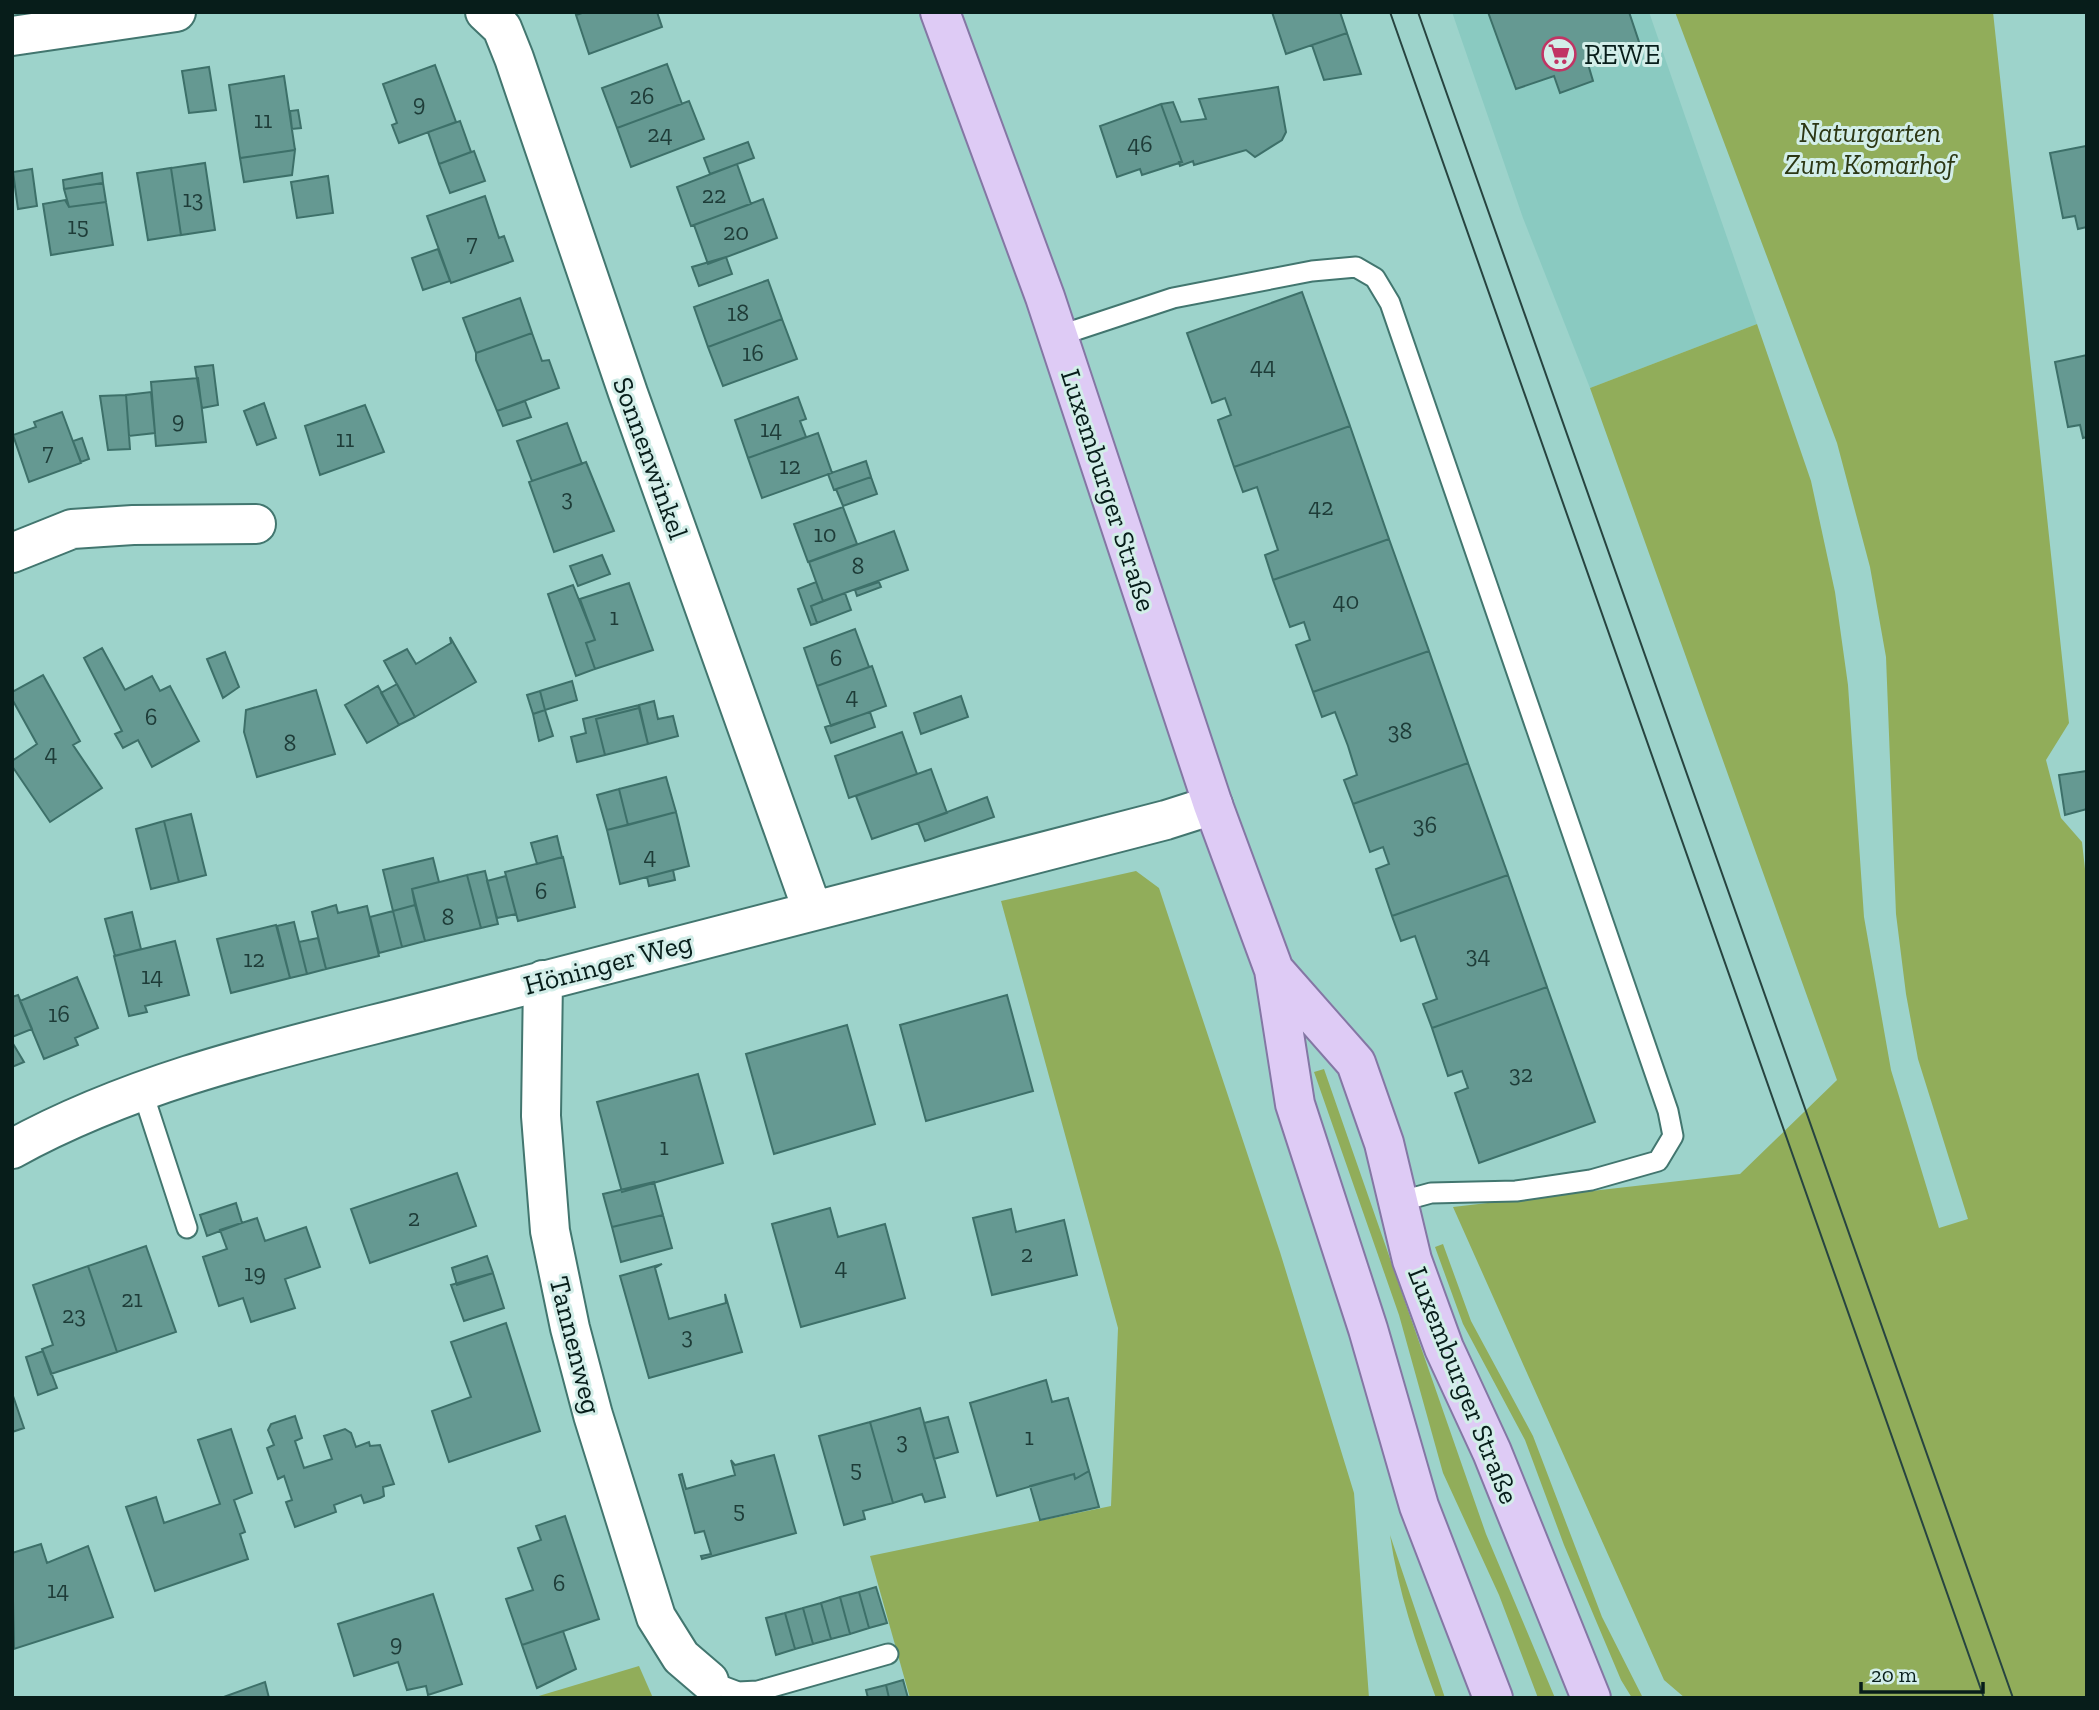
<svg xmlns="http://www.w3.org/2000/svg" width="2099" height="1710" font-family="'Zilla Slab',serif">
<rect width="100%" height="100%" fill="#9dd3cb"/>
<!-- built -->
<path fill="#8acac1" d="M1452 12H1649L1757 324 1590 388 1523 218Z"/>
<!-- green -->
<path fill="#91ad5a" d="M1675 12H1993L2069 723 2046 760 2061 818 2082 842 2087 887V1698H1685L1664 1680 1453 1207 1740 1174 1837 1080 1590 388 1757 324 1811 481 1835 592 1848 685 1864 917 1891 1070 1939 1228 1968 1219 1918 1059 1906 994 1896 914 1886 657 1870 567 1837 443Z
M1136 871 1159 888 1280 1252 1354 1493 1369 1698H910L870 1556 1111 1506 1118 1328 1001 901Z
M1324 1069 1486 1534 1555 1698H1538L1499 1595 1443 1473 1399 1315 1314 1072Z
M1443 1244 1471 1321 1533 1436 1602 1617 1643 1698H1632L1621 1680 1564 1545 1525 1440 1463 1324 1435 1247Z
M1390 1535 1445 1698H1436C1416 1644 1398 1591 1390 1535Z
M639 1666 653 1698H532Z"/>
<!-- building -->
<path fill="#659992" stroke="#3d7069" stroke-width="2" d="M585 12H657L662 27 589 54 576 15Z
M1272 12H1340L1347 33 1286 54Z
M1488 12H1629L1640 45 1588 64 1593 81 1560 93 1554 76 1516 89Z
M1347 33 1361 74 1324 80 1312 45Z
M667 64 682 104 617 128 602 88Z
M435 65 456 122 399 143 392 125 397 123 383 84Z
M209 67 216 110 189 113 182 71Z
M284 76 295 150 240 158 229 85Z
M1278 87 1286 132 1282 140 1255 157 1246 150 1194 165 1193 161 1180 166 1179 162H1182L1161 104 1173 102 1181 122 1206 119 1199 99Z
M689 101 704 139 631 167 617 128Z
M1161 104 1182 162 1142 175 1140 169 1117 177 1100 126Z
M298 110 301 128 292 129 290 111Z
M460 121 471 152 439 164 428 132Z
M748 142 754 158 710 174 704 158Z
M2086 146 2087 227 2078 229 2075 216 2063 218 2050 153Z
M295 150 292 175 244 182 240 158Z
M474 151 485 181 450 193 439 164Z
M205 163 215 230 181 235 171 168Z
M737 164 751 204 691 226 677 187Z
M171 168 181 235 148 240 137 173Z
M32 169 37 206 18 209 13 172Z
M102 173 103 183 64 189 63 180Z
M328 176 333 213 297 218 291 182Z
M103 183 106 202 69 207 64 189Z
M485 196 499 238 504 236 513 261 451 283 427 216Z
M763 199 777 238 708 264 694 225Z
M65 200 69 207 106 202 113 245 51 255 43 204Z
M438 249 450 281 423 290 412 258Z
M726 257 732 274 699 286 692 267Z
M768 280 782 319 708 347 694 307Z
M1302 292 1350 426 1234 467 1218 420 1231 415 1225 398 1212 403 1187 333Z
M520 298 532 333 476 353 463 318Z
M782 319 797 359 723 386 708 347Z
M532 333 542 361 549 360 559 388 497 411 476 360V353Z
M2087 355V437L2083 438 2080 425 2068 427 2055 362Z
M213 365 218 405 202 408 195 367Z
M198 378 206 442 156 446 151 382Z
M151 392 155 433 129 436 126 395Z
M126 395 130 449 108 450 100 396Z
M798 397 806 419 800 421 806 437 748 458 735 420Z
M525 401 531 417 503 426 497 411Z
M264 403 276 438 257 445 244 411Z
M365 405 384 452 320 475 305 426Z
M62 412 81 463 29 482 13 435 36 427 34 422Z
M567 423 582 464 532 481 517 441Z
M1350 426 1389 539 1273 580 1265 555 1278 550 1257 487 1243 492 1234 467Z
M818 433 832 473 762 498 748 458Z
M82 438 89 459 81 462 73 441Z
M866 461 871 477 834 490 828 474Z
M586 462 614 531 554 552 529 482Z
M871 477 877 494 843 506 836 489Z
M843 507 857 544 808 562 794 524Z
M894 531 908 570 823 601 809 562Z
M1389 539 1429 651 1313 692 1296 645 1310 640 1304 622 1290 627 1273 580Z
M602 555 610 574 578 586 570 566Z
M816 582 823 601 811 606 817 623 811 625 798 589Z
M879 582 881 587 857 596 855 590Z
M629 583 653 650 595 669 586 643 595 640 580 599Z
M573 585 595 640 586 643 595 669 576 676 548 594Z
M845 593 851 610 817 623 811 606Z
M855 629 869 667 817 686 804 648Z
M450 637 476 682 415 717 384 661 407 649 416 664 451 643Z
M102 648 125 690 152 676 160 691 170 686 199 741 152 767 138 740 123 748 115 734 122 731 84 658Z
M1429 651 1468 763 1353 804 1344 780 1357 775 1348 746 1335 712 1322 717 1313 692Z
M225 652 239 687 223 698 207 659Z
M872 666 886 706 831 726 817 686Z
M43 675 80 741 73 745 102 788 50 822 12 766V761L37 744 12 699V692Z
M572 681 577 700 545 710 540 691Z
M397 684 415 717 399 725 381 693Z
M378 686 399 725 367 743 345 705Z
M316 690 335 754 257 777 244 732 246 710Z
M540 691 545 710 533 714 527 695Z
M961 696 968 717 921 734 914 713Z
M654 701 658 719 673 716 678 736 648 744 639 705Z
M639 705V708L596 719 605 755 577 762 571 737 586 733 583 719Z
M639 708 648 744 605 755 596 719Z
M545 710 553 736 539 741 533 714Z
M870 712 875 727 831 743 825 727Z
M902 732 917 774 849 798 835 756Z
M1468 763 1508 875 1392 916 1376 869 1389 864 1383 847 1370 852 1353 804Z
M931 769 947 813 872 839 856 796Z
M2087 771V809L2065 815 2059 775Z
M666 777 676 812 628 825 619 789Z
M619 789 628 825 607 830 597 795Z
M987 797 994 817 925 841 918 823Z
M676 812 689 866 620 884 607 830Z
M191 814 206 875 179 882 164 821Z
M164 821 179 882 151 889 136 829Z
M557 836 562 857 537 864 531 843Z
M563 857 575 907 518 921 505 872Z
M433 858 439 882 412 889 415 905 393 911 383 870Z
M673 870 675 880 649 886 647 877Z
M485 871 498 924 481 928 467 875Z
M467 875 481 928 425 941 412 889Z
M1508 875 1547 987 1432 1028 1423 1004 1437 999 1415 936 1401 941 1392 916Z
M506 876 516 914 497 918 487 881Z
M336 905 338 913 367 906 379 956 326 969 312 912Z
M415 905 425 941 402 947 393 911Z
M393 911 402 947 379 953 370 917Z
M132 912 141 949 115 956 105 919Z
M294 922 307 974 290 978 277 926Z
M276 925 290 978 231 993 217 939Z
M318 938 326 969 307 974 299 942Z
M175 941 189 995 145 1006 147 1012 129 1016 114 956Z
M77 977 98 1028 75 1038 78 1045 44 1059 20 1001Z
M1547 987 1595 1122 1479 1163 1455 1093 1468 1088 1462 1071 1448 1076 1432 1028Z
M18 995 32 1029 12 1037V997Z
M1007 995 1033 1091 926 1121 900 1025Z
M847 1025 875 1124 774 1154 746 1054Z
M12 1042 24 1062 12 1067Z
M698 1074 723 1163 622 1192 597 1102Z
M457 1173 476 1226 370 1263 351 1209Z
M654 1182 663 1215 612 1227 603 1194Z
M236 1203 242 1223 207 1236 200 1215Z
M830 1208 838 1237 885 1224 905 1298 801 1327 772 1224Z
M1011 1209 1016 1232 1064 1220 1077 1275 992 1295 973 1218Z
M663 1215 672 1248 621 1262 612 1227Z
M257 1218 265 1241 306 1227 320 1267 285 1279 295 1308 251 1322 243 1298 219 1306 203 1257 227 1249 220 1230Z
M146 1246 176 1332 117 1352 88 1266Z
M487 1256 493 1273 457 1285 452 1268Z
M662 1264 655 1268 669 1319 726 1303 725 1294 742 1352 649 1378 620 1276Z
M88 1266 117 1352 51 1374 42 1349 53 1345 33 1285Z
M493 1273 504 1308 464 1321 451 1285Z
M506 1323 540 1431 449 1462 432 1411 471 1397 451 1342Z
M43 1351 57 1388 38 1395 26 1357Z
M1046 1380 1052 1402 1068 1398 1089 1471 1075 1479 1074 1474 997 1496 970 1403Z
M12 1393 24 1428 12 1432Z
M920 1408 945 1497 925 1502 922 1494 893 1503 870 1422Z
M295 1416 302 1438 295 1441 304 1468 332 1459 324 1436 345 1429 351 1433 356 1447 369 1442 370 1446 380 1445 394 1484 383 1487 384 1496 380 1498 364 1503 361 1495 334 1505 336 1512 295 1527 286 1502 292 1500 284 1476 278 1479 267 1448 274 1445 268 1430 271 1424Z
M948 1417 958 1452 934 1459 924 1423Z
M870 1422 893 1503 863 1511 865 1519 844 1525 819 1436Z
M231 1429 252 1493 234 1500 245 1532 240 1534 248 1559 155 1591 126 1507 156 1497 164 1523 220 1504 198 1440Z
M774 1455 796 1533 702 1559 701 1556 711 1554 704 1531 695 1533 679 1475 682 1474 686 1489 735 1475 731 1460 735 1465Z
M1089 1471 1099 1507 1040 1520 1030 1486 1074 1474 1075 1479Z
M565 1516 599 1619 522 1645 506 1599 533 1590 518 1548 541 1540 536 1526Z
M41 1544 47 1563 88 1546 113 1617 14 1649 12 1553Z
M876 1587 887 1623 869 1628 859 1592Z
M859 1592 869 1628 850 1634 840 1597Z
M433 1594 462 1684 428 1695 426 1686 407 1690 398 1662 354 1676 338 1624Z
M840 1597 850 1634 831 1639 821 1603Z
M821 1603 831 1639 813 1644 803 1608Z
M803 1608 813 1644 795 1649 785 1613Z
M785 1613 795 1649 776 1655 766 1618Z
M563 1631 576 1669 537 1688 522 1645Z
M903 1680 908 1698H889L886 1685Z
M265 1682 269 1698H221Z
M886 1685 889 1698H868L866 1690Z"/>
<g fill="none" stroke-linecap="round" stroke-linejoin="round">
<defs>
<path id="service" d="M1058 336 1173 298 1312 271 1356 267 1375 278 1390 303 1668 1111 1673 1136 1658 1161 1591 1180 1516 1191 1431 1193 1398 1202
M142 1090 187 1228
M709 1681 738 1692 758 1691 888 1654"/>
<path id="minor" d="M485 12 502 28 514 58 628 393 812 909
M12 36 176 12
M12 553 72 529 133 525 256 524
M543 980 541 1116 550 1231 570 1328 593 1415 656 1617 681 1657 709 1681
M12 1149C150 1073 307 1043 458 1003 694 940 930 880 1166 820L1213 805"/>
<path id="primary" d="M940 12 1045 297 1213 805 1274 970 1295 1104 1368 1329 1419 1506 1493 1698
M1274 970 1356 1063 1384 1143 1412 1260 1444 1348 1492 1452 1591 1698"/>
</defs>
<!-- service casing -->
<use href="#service" stroke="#42766f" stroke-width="23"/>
<!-- minor casing -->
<use href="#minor" stroke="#42766f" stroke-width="42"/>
<!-- primary casing -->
<use href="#primary" stroke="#8477a4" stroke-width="42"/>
<!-- service -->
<use href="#service" stroke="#fff" stroke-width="19"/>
<!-- minor -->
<use href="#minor" stroke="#fff" stroke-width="38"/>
<!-- primary -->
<use href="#primary" stroke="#decbf5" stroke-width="38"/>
<!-- tram -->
<path stroke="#274440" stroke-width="2" d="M1390 12 1984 1698
M1418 12 2013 1698"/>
</g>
<!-- icons -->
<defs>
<symbol id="supermarket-ring" viewBox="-11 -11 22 22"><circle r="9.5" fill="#d3eee9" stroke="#c13464" stroke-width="1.5"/><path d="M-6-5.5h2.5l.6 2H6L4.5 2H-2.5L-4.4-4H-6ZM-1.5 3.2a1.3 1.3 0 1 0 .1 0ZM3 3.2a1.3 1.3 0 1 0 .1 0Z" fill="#c13464"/></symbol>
</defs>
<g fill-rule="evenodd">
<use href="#supermarket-ring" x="1540" y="35" width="38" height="38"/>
</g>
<g text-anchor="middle" stroke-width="6" stroke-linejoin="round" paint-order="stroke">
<!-- number labels -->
<g font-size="24" fill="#1e3c38">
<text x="642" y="104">26</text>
<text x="419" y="111">9</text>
<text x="263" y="128">11</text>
<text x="660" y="142">24</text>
<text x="1140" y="152">46</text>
<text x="714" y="203">22</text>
<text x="193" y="207">13</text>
<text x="78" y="234">15</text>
<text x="736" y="240">20</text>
<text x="472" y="251">7</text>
<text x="738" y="321">18</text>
<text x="753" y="361">16</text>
<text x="1263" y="374">44</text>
<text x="178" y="428">9</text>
<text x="771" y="437">14</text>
<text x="345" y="447">11</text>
<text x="48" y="460">7</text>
<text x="790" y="474">12</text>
<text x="567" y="506">3</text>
<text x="1321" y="515">42</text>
<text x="825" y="542">10</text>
<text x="858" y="574">8</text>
<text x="1346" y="609">40</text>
<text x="614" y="625">1</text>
<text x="836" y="666">6</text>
<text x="852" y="704">4</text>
<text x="151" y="725">6</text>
<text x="1400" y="739">38</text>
<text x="290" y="751">8</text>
<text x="51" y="761">4</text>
<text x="1425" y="833">36</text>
<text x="650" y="864">4</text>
<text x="541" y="899">6</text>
<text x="448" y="925">8</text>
<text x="1478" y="963">34</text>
<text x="254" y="967">12</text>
<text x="152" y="984">14</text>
<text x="59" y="1022">16</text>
<text x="1521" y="1082">32</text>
<text x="664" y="1155">1</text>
<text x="414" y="1226">2</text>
<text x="1027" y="1262">2</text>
<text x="841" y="1275">4</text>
<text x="255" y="1281">19</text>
<text x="132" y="1307">21</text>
<text x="74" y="1323">23</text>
<text x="687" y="1344">3</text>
<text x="1029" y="1445">1</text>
<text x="902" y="1449">3</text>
<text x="856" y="1477">5</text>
<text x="739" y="1518">5</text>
<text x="559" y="1591">6</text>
<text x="58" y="1598">14</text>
<text x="396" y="1651">9</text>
</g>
<!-- poi labels -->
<g font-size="28" fill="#071d1a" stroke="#d3eee9" text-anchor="start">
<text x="1584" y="64">REWE</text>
</g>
<!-- park labels -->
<g font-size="28" font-style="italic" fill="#2c3714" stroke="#d3eee9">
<text x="1870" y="142">Naturgarten<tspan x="1870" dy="32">Zum Komarhof</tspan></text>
</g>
<!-- street labels -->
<g font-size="28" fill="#071d1a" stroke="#d3eee9">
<text transform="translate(651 458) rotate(70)" y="10">Sonnenwinkel</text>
<text transform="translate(1109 490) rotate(72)" y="10">Luxemburger Straße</text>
<text transform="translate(608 963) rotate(-15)" y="10">Höninger Weg</text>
<text transform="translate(576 1345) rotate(76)" y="10">Tannenweg</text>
<text transform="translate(1464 1385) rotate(68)" y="10">Luxemburger Straße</text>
</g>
</g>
<!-- border -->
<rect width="2099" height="1710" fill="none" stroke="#071d1a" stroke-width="28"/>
<!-- scale -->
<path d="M1861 1682v10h122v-10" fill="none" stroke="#071d1a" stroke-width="3.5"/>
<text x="1871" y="1682" font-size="21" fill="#071d1a" stroke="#d3eee9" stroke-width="5" paint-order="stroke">20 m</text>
</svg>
